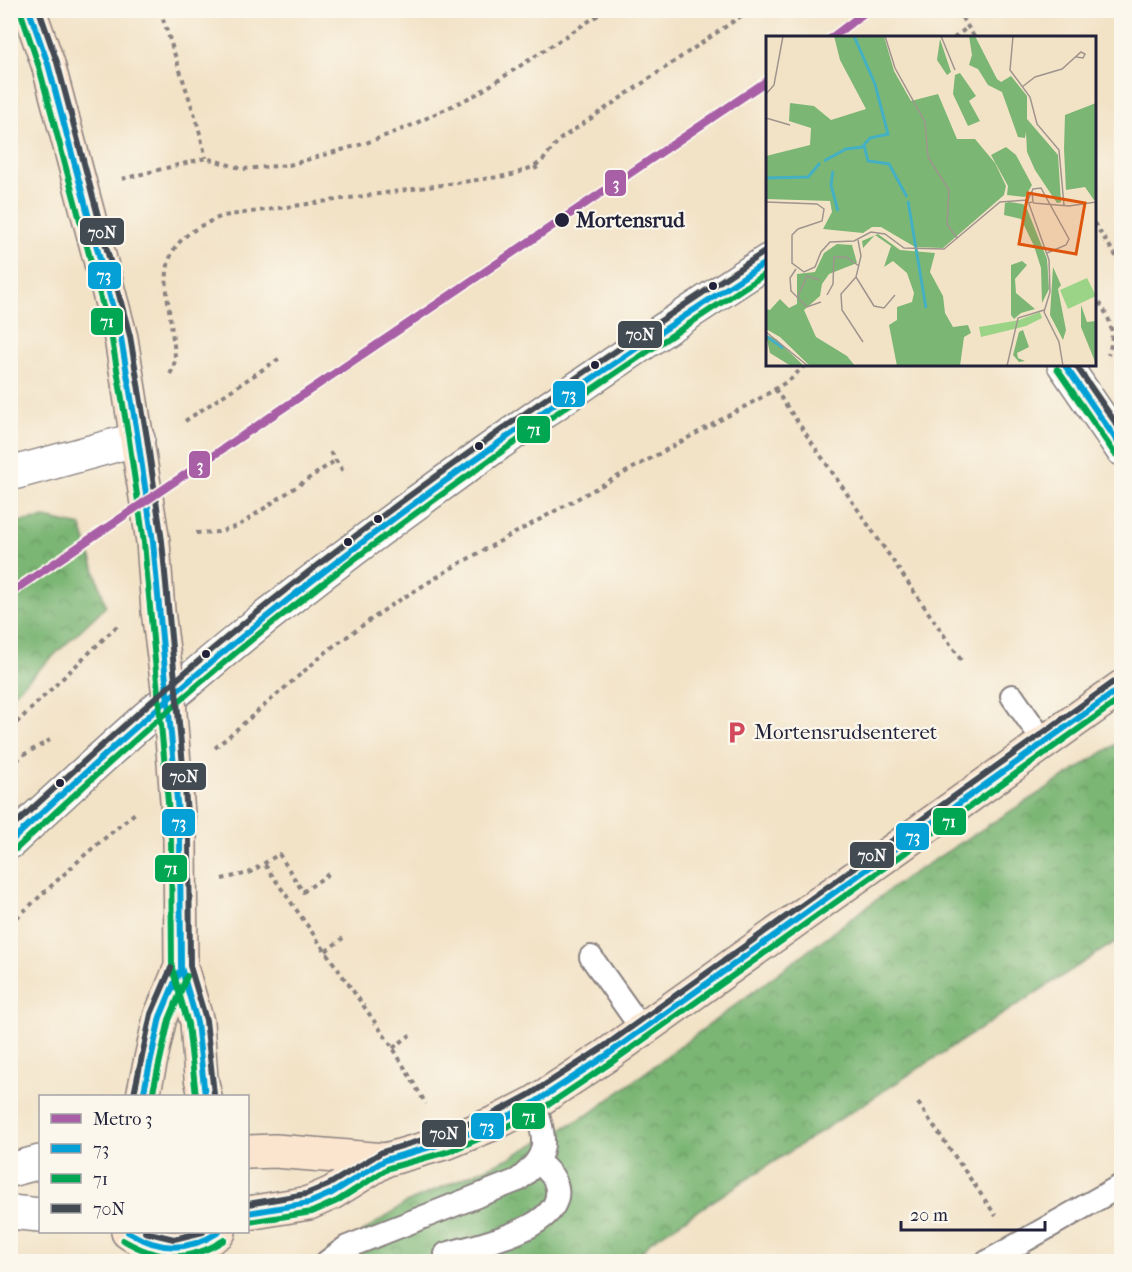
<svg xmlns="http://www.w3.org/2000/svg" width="1132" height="1272" font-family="'IM FELL French Canon',serif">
<defs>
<pattern id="forest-crowns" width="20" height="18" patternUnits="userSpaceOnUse" patternTransform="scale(1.5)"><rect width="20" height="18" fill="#7cb674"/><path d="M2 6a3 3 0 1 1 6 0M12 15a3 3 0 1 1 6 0" fill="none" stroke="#659460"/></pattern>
</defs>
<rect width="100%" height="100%" fill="#fbf7ec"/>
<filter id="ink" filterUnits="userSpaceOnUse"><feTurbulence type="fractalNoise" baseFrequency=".0167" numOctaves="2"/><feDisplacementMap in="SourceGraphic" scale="12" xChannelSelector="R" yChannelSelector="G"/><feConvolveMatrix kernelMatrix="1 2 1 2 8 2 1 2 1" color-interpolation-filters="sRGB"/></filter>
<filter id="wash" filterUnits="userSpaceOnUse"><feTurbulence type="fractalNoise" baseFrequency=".008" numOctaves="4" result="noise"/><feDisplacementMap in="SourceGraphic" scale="24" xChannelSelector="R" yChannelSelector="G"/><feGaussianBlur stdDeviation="1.35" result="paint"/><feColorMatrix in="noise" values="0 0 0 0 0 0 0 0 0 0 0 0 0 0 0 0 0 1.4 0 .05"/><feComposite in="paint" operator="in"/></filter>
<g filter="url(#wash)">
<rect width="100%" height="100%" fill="#f2e2c6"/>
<!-- forest -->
<path fill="url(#forest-crowns)" stroke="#4f6c58" stroke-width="1.5" d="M45 518 81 526 106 606 11 696V523Z
M1121 741V938L651 1241 634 1261 330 1262 354 1238 406 1203 509 1158 591 1113 904 879Z"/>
</g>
<g filter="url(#ink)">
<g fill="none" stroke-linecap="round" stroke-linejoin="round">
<defs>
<path id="lane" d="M1012 696 1044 742
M591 957 642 1029
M446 1254C475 1245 577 1227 554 1179 551 1173 543 1167 539 1162
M327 1262 347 1247 518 1180C551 1154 546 1140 534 1103
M987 1262 1122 1185"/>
<path id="street" d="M1064 364 1122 449
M10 474 138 439
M10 842C99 759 189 677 285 602 440 481 603 368 768 261
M10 1170 40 1162
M10 1212 40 1215"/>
<path id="secondary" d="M29 10 48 64 121 338 153 542 158 611
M180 839 181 967 197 1022 201 1078 205 1096
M143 1096 160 1017 181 967
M248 1152 275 1151 385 1160
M248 1213 309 1203 332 1193 385 1160 448 1142 497 1122 534 1103 607 1055 1122 687
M128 1232C158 1253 190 1254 219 1232"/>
</defs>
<!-- lane casing -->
<use href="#lane" stroke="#8a8280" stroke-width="26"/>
<!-- street casing -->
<use href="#street" stroke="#8a8280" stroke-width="36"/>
<!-- secondary casing -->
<use href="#secondary" stroke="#8a8280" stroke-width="36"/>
<!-- path -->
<path stroke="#8a8280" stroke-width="4" stroke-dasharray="4.5 4.5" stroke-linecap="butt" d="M160 10 197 122 206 158
M957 10 975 38
M954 38 968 27
M535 166 544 159 559 140 750 10
M122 179 206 158 243 169 289 165 366 143 408 127 477 94 606 10
M1094 223 1122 265
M1094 295C1109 315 1117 331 1108 355
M170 374C177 363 175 351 173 339 165 275 152 243 223 216L512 175 535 166 538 172
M775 389 961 660
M185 421 280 358
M330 452 345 474
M196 533 218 532 238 526 336 460
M10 729 118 625
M215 748 331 648 390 606 455 566 764 396 791 379 806 364
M10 767 23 755 50 740
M265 865 393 1048 426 1104
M222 879 249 873 279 854 303 892 330 873
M10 924 87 853 135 813
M326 951 343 938
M393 1048 410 1035
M918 1103 996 1216"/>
<!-- lane -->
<use href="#lane" stroke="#fff" stroke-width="22"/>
<!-- street -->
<use href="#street" stroke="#fff" stroke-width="33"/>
<!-- secondary -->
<use href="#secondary" stroke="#fbe5cf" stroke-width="33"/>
<defs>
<path id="secondary-bridge" d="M158 611 168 688 180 839"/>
</defs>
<!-- secondary-bridge casing -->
<use href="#secondary-bridge" stroke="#8a8280" stroke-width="36" stroke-linecap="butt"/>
<!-- secondary-bridge -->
<use href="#secondary-bridge" stroke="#fbe5cf" stroke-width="33"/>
<defs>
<path id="bus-1" d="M29 10 48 64 121 338 138 439 153 542 175 777 180 839 181 967 197 1022 205 1096
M1064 364 1122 448
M10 842C88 770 166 698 248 632 413 497 590 378 768 261
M143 1096 160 1017 179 972
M248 1213 309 1203 332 1193 385 1160 448 1142 497 1122 534 1103 607 1055 1122 687
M128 1232C159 1251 188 1252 219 1232"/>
<path id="bus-2" d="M21 13 39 67 112 340 129 440 144 543 166 778 171 839 172 968 188 1024 196 1096
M1057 369 1115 454
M16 849C94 776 173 704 255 637 418 505 592 387 768 272
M152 1096 169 1020 187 976
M249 1222 312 1212 337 1201 389 1168 450 1151 500 1130 539 1111 612 1062 1122 698
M123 1240C158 1261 190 1262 224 1240"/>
<path id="bus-3" d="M39 10 57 62 130 336 147 438 162 541 184 776 189 839 190 966 206 1020 214 1094
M1075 364 1122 432
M10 829C86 759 163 689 243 624 408 490 585 370 763 253
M134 1094 151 1014 171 968
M248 1204 306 1194 328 1185 382 1152 445 1133 493 1114 529 1095 602 1048 1117 680
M145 1232 174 1239 203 1232"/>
</defs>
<!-- bus-1 casing -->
<use href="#bus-1" stroke="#fbf7ec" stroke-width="10"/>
<!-- bus-2 casing -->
<use href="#bus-2" stroke="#fbf7ec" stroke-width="10"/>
<!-- bus-3 casing -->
<use href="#bus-3" stroke="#fbf7ec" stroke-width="10"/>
<!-- bus-1 -->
<use href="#bus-1" stroke="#05a0d6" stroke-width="6"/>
<!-- bus-2 -->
<use href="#bus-2" stroke="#00a651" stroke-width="6"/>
<!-- bus-3 -->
<use href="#bus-3" stroke="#424a52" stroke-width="6"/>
<defs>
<path id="metro-1" d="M831 38 868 10
M10 593 768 80"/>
</defs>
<!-- metro-1 casing -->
<use href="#metro-1" stroke="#fbf7ec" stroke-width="12"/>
<!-- metro-1 -->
<use href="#metro-1" stroke="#a85fa5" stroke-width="8"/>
</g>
</g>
<!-- icons -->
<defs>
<symbol id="parking-bare" viewBox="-9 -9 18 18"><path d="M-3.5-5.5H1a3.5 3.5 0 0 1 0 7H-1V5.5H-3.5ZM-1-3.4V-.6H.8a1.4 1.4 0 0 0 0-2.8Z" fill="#d1495b" stroke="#fbf7ec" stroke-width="2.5" paint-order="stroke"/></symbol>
</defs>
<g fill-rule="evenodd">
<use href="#parking-bare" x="720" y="716" width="33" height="33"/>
</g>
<!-- markers -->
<g fill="#22223b" stroke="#fbf7ec" stroke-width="2">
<circle cx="562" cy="220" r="8"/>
<circle cx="713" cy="286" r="5"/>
<circle cx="595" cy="365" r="5"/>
<circle cx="479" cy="446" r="5"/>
<circle cx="378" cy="519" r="5"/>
<circle cx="348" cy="542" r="5"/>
<circle cx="206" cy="654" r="5"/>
<circle cx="60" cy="783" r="5"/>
</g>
<g text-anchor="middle" stroke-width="4.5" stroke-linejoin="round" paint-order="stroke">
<!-- stop labels -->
<g font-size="21" font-weight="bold" fill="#22223b" stroke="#fbf7ec" text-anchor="start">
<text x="576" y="227">Mortensrud</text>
</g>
<!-- poi labels -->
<g font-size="21" fill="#22223b" stroke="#fbf7ec" text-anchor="start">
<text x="754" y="739">Mortensrudsenteret</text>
</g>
</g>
<!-- overview -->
<g transform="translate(766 36)">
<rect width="330" height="330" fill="#f2e2c6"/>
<path d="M68 0H118L128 35 145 65 172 58 191 103H209L229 127 240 150 238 159 177 212 149 211 115 191H106L97 197 57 193 66 176 64 165 0 163V120L44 109 45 92 23 85 24 67 48 70 65 84 100 73 74 24ZM203 0H209L231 43 235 46 245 40 261 60V83L292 119 295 166 291 167 269 134 261 116 260 96 259 102 252 101 236 56 222 49 212 33 203 29 206 19ZM174 3 185 36 181 39 171 24ZM194 37 210 60 203 65 214 85 202 90 187 58 189 39ZM330 67V164H328L319 151 300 154 298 113 299 79ZM240 111 250 119 266 149 259 161 241 159 242 150 225 119ZM243 166 257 168 261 173 281 223 283 253 276 267 275 232 268 210 255 183 238 179 239 167ZM112 198 134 214 169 217 164 236 177 260 179 277 187 291 202 289 205 297 198 301 194 330H131L123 289 131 284V271L146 266 148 257 141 237 127 225 118 231 125 210 109 199 97 212 96 205ZM71 208 86 209 91 227 63 238 56 248 54 260 38 274 50 301 81 320 89 330H44L14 301 0 293V273L4 274 14 263 23 272 31 268V238L49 236 58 217ZM256 225 261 229 249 243 250 257 269 273 255 277 248 283 245 279V229ZM287 231 295 249 292 253 300 294 297 304 284 279ZM315 269 321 286 330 285V328L315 291ZM257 294 263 311 251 317 252 322 259 325 253 326 247 319 253 296ZM0 299 10 303 38 330H25L4 317Z" fill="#7cb674"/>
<path d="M274 276 276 282 260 290 215 301 213 291 253 284Z" fill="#9bd487"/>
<path d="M321 242 330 260 302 273 294 254Z" fill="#9bd487"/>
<path fill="none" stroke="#44b0c2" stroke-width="3" d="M98 109 102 125 123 128 141 161M58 125 80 113 96 111 104 102 122 98 109 48 88 0M67 135 65 149 72 175M0 142 42 141 54 127M142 165 160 272M0 300 17 312"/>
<path fill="none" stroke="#9f958e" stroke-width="1.5" d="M119 0 129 32 159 86 162 121 183 154 181 188 191 202M175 0 189 34M247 0 244 34 264 61 271 88 293 114 298 169M256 51 269 41 296 33 315 16 319 18 317 22 310 21M0 58 8 49 17 0M0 82 24 89M266 155 267 166 262 167V164L267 153 275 152 303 203 300 209 281 217M0 166 51 168 58 173 56 185 32 193 26 199V227L38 236 49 231 55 216 64 206 88 205 105 196 119 198 138 212 178 213 234 166 262 164M267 167 303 170 330 166M263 168 283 224 284 256 278 276 293 306 297 330M92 204 95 220 90 241 108 270 118 272 129 259M30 233 24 242 25 255 41 271 55 266M90 241 75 258 76 274 97 306M61 259 67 248 68 221H80L93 230M31 262 41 240 53 244M0 296 42 330M241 330 252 282 278 274"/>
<path fill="#de560e" fill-opacity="0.15" stroke="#de560e" stroke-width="3" d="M262 157 319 167 310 218 253 208Z"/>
<rect width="330" height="330" fill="none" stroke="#22223b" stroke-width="3"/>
</g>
<g stroke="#fbf7ec" stroke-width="2">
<rect x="604" y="169" width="23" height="28" rx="6" fill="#a85fa5"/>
<rect x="79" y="217" width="46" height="29" rx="6" fill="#424a52"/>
<rect x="87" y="261" width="35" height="29" rx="6" fill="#05a0d6"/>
<rect x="90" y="307" width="34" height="29" rx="6" fill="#00a651"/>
<rect x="617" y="320" width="46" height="29" rx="6" fill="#424a52"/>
<rect x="552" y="380" width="34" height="28" rx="6" fill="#05a0d6"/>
<rect x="516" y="415" width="35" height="29" rx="6" fill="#00a651"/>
<rect x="188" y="450" width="23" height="29" rx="6" fill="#a85fa5"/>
<rect x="161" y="762" width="46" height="29" rx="6" fill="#424a52"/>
<rect x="932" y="807" width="35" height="29" rx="6" fill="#00a651"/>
<rect x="161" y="808" width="35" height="29" rx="6" fill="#05a0d6"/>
<rect x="895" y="822" width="35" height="29" rx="6" fill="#05a0d6"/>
<rect x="849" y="841" width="46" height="28" rx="6" fill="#424a52"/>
<rect x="154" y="854" width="34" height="29" rx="6" fill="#00a651"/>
<rect x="511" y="1102" width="35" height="28" rx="6" fill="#00a651"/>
<rect x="470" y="1112" width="35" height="28" rx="6" fill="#05a0d6"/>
<rect x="421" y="1119" width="46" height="29" rx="6" fill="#424a52"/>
</g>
<g font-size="16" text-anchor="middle" font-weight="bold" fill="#fff">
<text x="616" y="189">3</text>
<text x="102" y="238">70N</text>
<text x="104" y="281">73</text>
<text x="107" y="327">71</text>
<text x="640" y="340">70N</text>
<text x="569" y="400">73</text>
<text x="534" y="435">71</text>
<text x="200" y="471">3</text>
<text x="184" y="782">70N</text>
<text x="949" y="827">71</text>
<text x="179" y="828">73</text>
<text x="913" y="842">73</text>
<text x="872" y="861">70N</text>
<text x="171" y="874">71</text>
<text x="529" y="1122">71</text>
<text x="487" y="1132">73</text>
<text x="444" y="1139">70N</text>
</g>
<!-- margin -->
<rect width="1132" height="1272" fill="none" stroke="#fbf7ec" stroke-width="36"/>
<!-- legend -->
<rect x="39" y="1095" width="210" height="138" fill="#fbf7ec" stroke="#a4a2a5" stroke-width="1.5"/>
<rect x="51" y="1114" width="30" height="9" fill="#a85fa5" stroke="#a4a2a5" stroke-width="1.5"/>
<text x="93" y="1125" font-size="18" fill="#22223b">Metro 3</text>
<rect x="51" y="1144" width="30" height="9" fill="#05a0d6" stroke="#a4a2a5" stroke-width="1.5"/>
<text x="93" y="1155" font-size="18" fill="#22223b">73</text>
<rect x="51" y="1174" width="30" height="9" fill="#00a651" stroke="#a4a2a5" stroke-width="1.5"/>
<text x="93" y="1185" font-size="18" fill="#22223b">71</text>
<rect x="51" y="1204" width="30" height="9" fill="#424a52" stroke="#a4a2a5" stroke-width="1.5"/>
<text x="93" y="1215" font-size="18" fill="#22223b">70N</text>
<!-- scale -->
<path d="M901 1221v9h144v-9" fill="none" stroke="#22223b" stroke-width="3"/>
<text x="910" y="1221" font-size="18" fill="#22223b" stroke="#fbf7ec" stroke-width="4.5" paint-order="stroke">20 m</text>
</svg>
